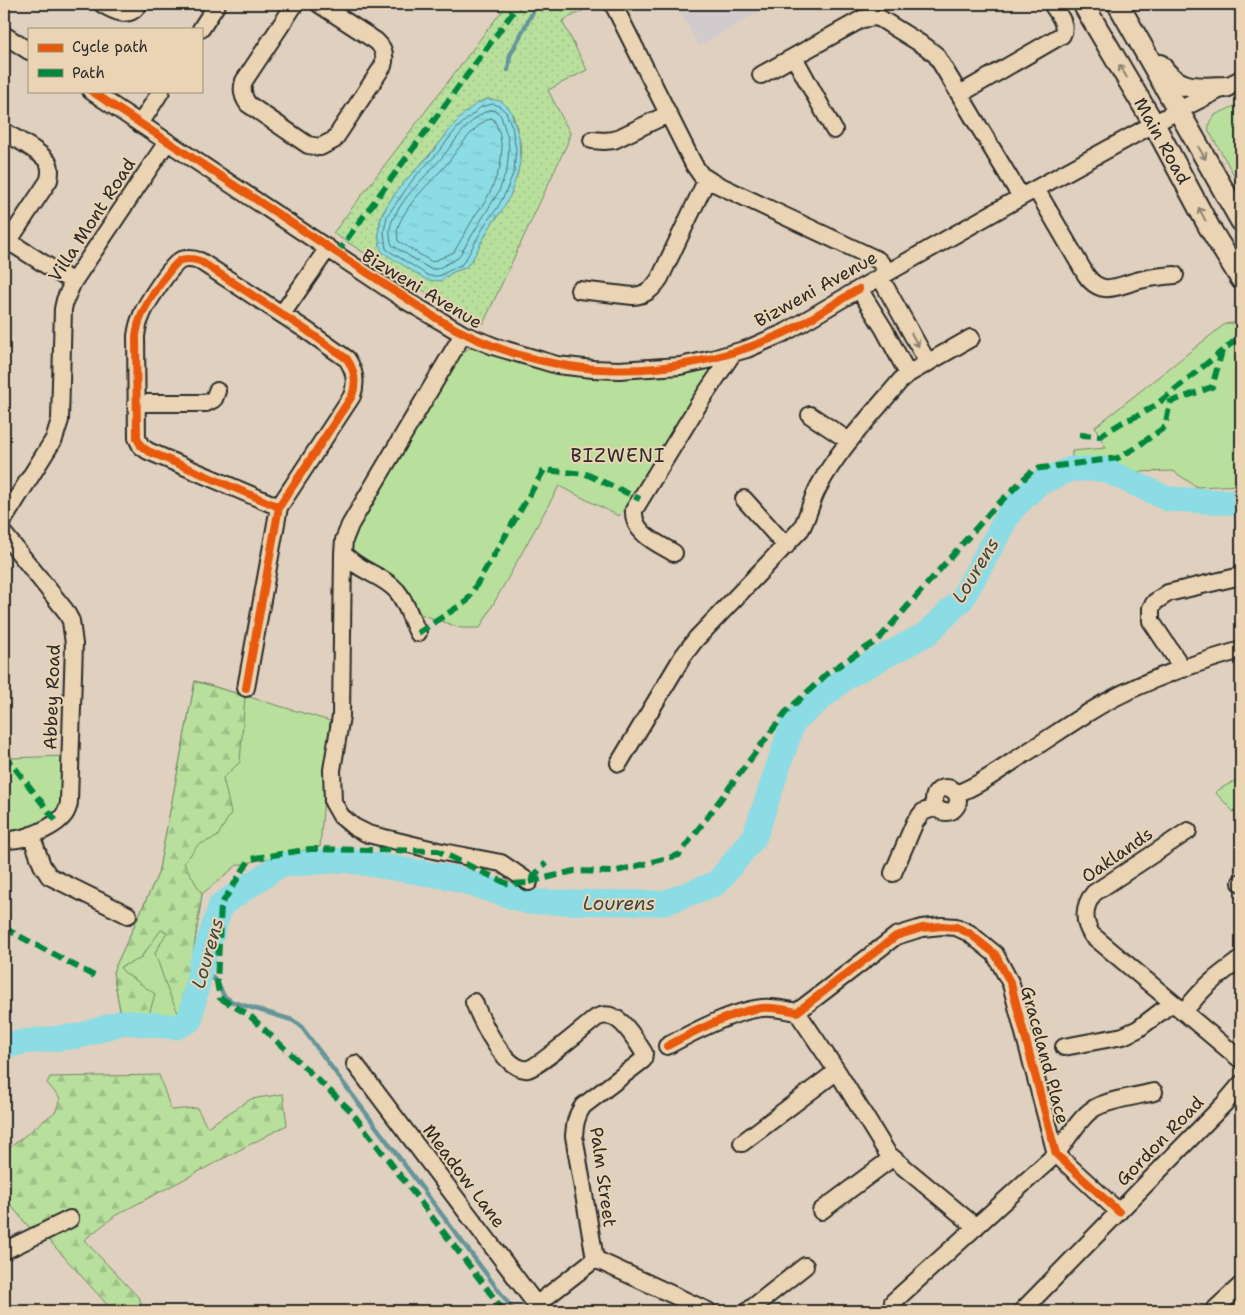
<svg xmlns="http://www.w3.org/2000/svg" width="1245" height="1315" font-family="'Shantell Sans',sans-serif">
<defs>
<pattern id="forest-firs" width="22" height="20" patternUnits="userSpaceOnUse" patternTransform="scale(1.25)"><rect width="22" height="20" fill="#b8e09c"/><path d="M5 1l3.5 6h-7zM16 11l3.5 6h-7z" fill="#9ec087"/></pattern>
<pattern id="park-dots" width="8" height="8" patternUnits="userSpaceOnUse" patternTransform="scale(1.25)"><rect width="8" height="8" fill="#b8e09c"/><path d="M2 2h.1M6 6h.1" fill="none" stroke="#9ec087" stroke-width="1.8" stroke-linecap="round"/></pattern>
<pattern id="water-ripples" width="26" height="14" patternUnits="userSpaceOnUse" patternTransform="scale(1.25)"><rect width="26" height="14" fill="#8bdce4"/><path d="M2 4q2-2 4 0t4 0M15 11q2-2 4 0t4 0" fill="none" stroke="#78bdc4"/></pattern>
</defs>
<rect width="100%" height="100%" fill="#dfd0bf"/>
<filter id="ink" filterUnits="userSpaceOnUse"><feTurbulence type="fractalNoise" baseFrequency=".02" numOctaves="2"/><feDisplacementMap in="SourceGraphic" scale="10" xChannelSelector="R" yChannelSelector="G"/><feConvolveMatrix kernelMatrix="1 2 1 2 8 2 1 2 1" color-interpolation-filters="sRGB"/></filter>
<g filter="url(#ink)">
<!-- built -->
<path fill="#d2cbcd" d="M676 4H772L699 46Z"/>
<!-- grass -->
<path fill="#b8e09c" stroke="#728664" d="M1241 103V187L1209 131C1208 124 1210 120 1215 115Z
M1241 322V485L1197 487 1173 471 1134 472 1105 464 1072 467V451L1106 448 1095 427 1225 324Z
M472 347C502 358 533 369 564 374 615 382 665 376 715 368L717 372 619 516 559 486 480 628H461L415 612 355 559 348 535 456 355Z
M195 681 330 721 320 847 237 865 202 894 186 1001 180 1017 148 1018 120 1010 113 972 158 874Z
M4 743 12 758 65 756 60 813 19 834 4 833Z
M1241 777V820L1215 792Z"/>
<!-- forest -->
<path fill="url(#forest-firs)" stroke="#728664" d="M195 681 245 696 240 762 223 778 231 813 217 837 198 845 184 863 202 894 186 1001 180 1017 168 991 155 953 167 932 161 930 140 959 120 967 124 972 155 994 148 1018 120 1010 113 972 158 874Z
M159 1075 171 1110 197 1108 207 1127 251 1099 283 1094 287 1125 116 1215 84 1240 140 1299 142 1311H113L47 1238 28 1226 4 1197V1156L8 1149 56 1111 60 1098 47 1083 50 1077Z"/>
<!-- park -->
<path fill="url(#park-dots)" stroke="#728664" fill-rule="evenodd" d="M507 4H586L588 8 562 21 587 70 548 90 570 133 567 144 483 324 454 310 333 233ZM489 99 513 115 519 137 521 149 518 172 501 212 492 223 472 260 465 268 453 272 440 281 380 246C378 235 378 225 382 215 392 193 414 172 430 154 446 137 458 116 478 103 481 101 485 100 489 99Z"/>
<!-- water -->
<path fill="url(#water-ripples)" stroke="#65959a" d="M489 99 501 101 510 109 519 137 520 161 518 172 510 196 501 212 492 223 472 260 465 268 453 272 440 281 427 280 382 252C378 240 377 227 383 214 393 191 414 172 431 154 446 136 458 115 478 103 481 101 485 100 489 99Z"/>
<g fill="none" stroke-linecap="round" stroke-linejoin="round">
<!-- shore -->
<path stroke="#517275" stroke-width="1" d="M494 104 499 106 506 112 512 127 516 149 514 171 505 194 496 210 487 221 467 257 462 264 439 276H429L386 249 384 232 387 216 414 178 435 156 458 127 481 107Z
M490 110 496 111 501 116 508 139 509 149 507 169 499 191 458 258 437 269H430L392 245C389 236 389 227 393 219 403 197 423 179 439 161 451 147 471 115 490 110Z
M491 118 494 120 499 131 502 149 500 167 492 188 485 202 476 214 454 252 432 262 398 241C397 234 397 228 400 222 410 200 430 183 446 165 458 150 473 125 491 118Z"/>
<!-- stream -->
<path stroke="#65959a" stroke-width="4.5" d="M508 70 510 55 537 4
M201 966 217 982 224 996 233 1002 292 1020 300 1025 514 1311"/>
<!-- river -->
<path stroke="#8bdce4" stroke-width="25" d="M4 1046 23 1042 79 1036 123 1022 176 1027 190 1020 201 966 221 905 280 865 344 860 454 878 529 902 664 903 717 883 755 836 793 722 846 677 928 633 962 599 1011 510 1039 483 1071 469H1103L1168 499 1241 503"/>
<defs>
<path id="minor" d="M102 4C115 12 129 19 139 4
M295 4 244 81C241 90 243 97 248 104L308 145 320 147 334 140 383 66C386 56 384 48 376 41L319 4
M613 4 694 165 701 175 712 182 878 260 889 272
M201 29 217 4
M4 35 29 51
M794 57 834 130
M761 75 862 19 875 17 881 19 926 47 936 55 1021 197
M91 91 405 300 463 334 496 347 557 365 593 369 619 370 680 366 712 359 747 349 786 332 859 289 1021 197 1179 110 1241 79
M960 94 1062 35C1068 24 1057 13 1052 4
M140 124 161 91
M4 131C15 139 44 153 49 164 51 170 50 175 49 180L4 248
M592 140 604 141 614 140 668 114
M1036 189 1086 275C1102 298 1118 285 1140 280 1151 277 1163 276 1175 275
M8 241 73 282
M880 277 928 363
M859 289 884 329 908 374
M579 290 633 296C646 295 653 289 660 278L707 179
M282 314 328 248
M136 403H206L214 399 217 391
M810 415 849 441
M744 499 786 546
M4 519 54 439 60 420 63 309 65 300 73 282 167 142
M4 534 65 610 71 621 74 644 69 801C69 804 68 808 66 812 58 827 20 843 4 839
M343 553 341 716 332 770 333 802 341 816 354 827 368 834 438 851 501 863 529 882
M674 553C657 543 632 533 634 510L700 402 733 353
M418 633C411 620 407 603 397 591 383 575 358 571 343 553L344 540 350 525 463 334
M1183 669 1151 621V608L1155 602 1168 593 1241 576
M246 688 279 507 352 396C357 382 355 371 347 359L306 330 200 261C194 259 188 258 181 260 171 265 145 305 141 317 138 323 137 329 136 336L137 438 141 446 148 451 279 507
M619 763 683 656 696 639 801 529C809 515 811 500 819 486 840 447 872 415 900 381L908 374 971 338
M934 800a12 12 0 1 1 24 0a12 12 0 1 1-24 0Z
M956 794C977 786 996 773 1015 760 1039 745 1062 729 1086 714 1133 684 1188 665 1241 650
M1188 831 1094 893C1083 906 1083 922 1092 935L1241 1060
M31 835 42 865 49 876 128 915
M893 873 915 822 923 812 936 807
M1241 882V883
M474 1002C481 1020 505 1072 528 1069 538 1067 585 1027 596 1018 618 1006 634 1038 644 1053L643 1060 583 1106C576 1116 575 1124 574 1136L595 1259
M797 1012 837 1071 888 1154 976 1227
M1184 1012C1203 987 1216 977 1241 959
M667 1046C693 1032 733 1011 762 1008 774 1007 786 1010 797 1012L896 936 922 928 942 926 956 927 969 933 995 954 1011 984 1056 1154 1119 1212
M1064 1047 1123 1036 1138 1029 1172 1003
M355 1064 541 1311
M742 1143 837 1071
M821 1211 892 1158
M4 1251 70 1219
M595 1259 708 1311
M893 1302 1056 1154C1066 1141 1080 1117 1093 1109 1106 1100 1138 1096 1154 1092
M536 1305 595 1259
M748 1311 805 1266
M1022 1311 1224 1104 1241 1084
M1213 1311 1241 1285"/>
<path id="major" d="M1083 4 1154 124 1209 227 1241 279
M1118 4 1241 221
M1160 65C1178 92 1198 88 1226 87"/>
</defs>
<!-- minor casing -->
<use href="#minor" stroke="#2b2b2b" stroke-width="20"/>
<!-- major casing -->
<use href="#major" stroke="#2b2b2b" stroke-width="24"/>
<!-- minor -->
<use href="#minor" stroke="#ead4b3" stroke-width="16"/>
<!-- major -->
<use href="#major" stroke="#ead4b3" stroke-width="20"/>
<!-- quiet -->
<path stroke="#00873e" stroke-width="6" stroke-dasharray="12 6" stroke-linecap="butt" d="M336 254 519 4
M1079 435 1100 436 1123 422 1139 415 1156 405 1222 351
M418 633 467 601 544 470 586 474 640 499
M4 754 57 822
M529 882 574 871 613 872 679 855 785 713 829 672 878 640 992 510 1034 469 1118 458 1135 448 1165 427 1170 402 1212 387 1222 351 1241 336
M4 928 98 978
M504 1311 350 1110 249 1015 220 998 217 982 221 905 250 859 310 849 438 851 508 884 527 883 546 863"/>
<defs>
<path id="cycleway" d="M91 91 436 318C545 383 669 385 784 333 810 321 834 303 859 289
M246 688 279 507 352 396C357 382 355 371 347 359L306 330 200 261C194 259 188 258 181 260 171 265 145 305 141 317 138 323 137 329 136 336L137 438 141 446 148 451 279 507
M667 1046C693 1032 733 1011 762 1008 774 1007 786 1010 797 1012L896 936 922 928 942 926 956 927 969 933 995 954 1011 984 1056 1154 1119 1212"/>
</defs>
<!-- cycleway casing -->
<use href="#cycleway" stroke="#ead4b3" stroke-width="11"/>
<!-- cycleway -->
<use href="#cycleway" stroke="#e8590c" stroke-width="8"/>
</g>
<!-- one-way arrows -->
<defs><path id="oneway-shaft" d="M-6 0H5M1.5-3L5.5 0L1.5 3" fill="none" stroke-width="1.6" stroke-linecap="round" stroke-linejoin="round" transform="scale(1.25)"/></defs>
<g stroke="#8a806f">
<use href="#oneway-shaft" transform="translate(1123 71) rotate(-120)"/>
<use href="#oneway-shaft" transform="translate(1202 153) rotate(60)"/>
<use href="#oneway-shaft" transform="translate(1202 214) rotate(-118)"/>
<use href="#oneway-shaft" transform="translate(915 340) rotate(61)"/>
</g>
</g>
<g text-anchor="middle" stroke-width="4" stroke-linejoin="round" paint-order="stroke">
<!-- street labels -->
<g font-size="18" fill="#2b2b2b" stroke="#ead4b3">
<text transform="translate(1162 141) rotate(61)" y="6">Main Road</text>
<text transform="translate(92 220) rotate(-57)" y="6">Villa Mont Road</text>
<text transform="translate(422 289) rotate(31)" y="6">Bizweni Avenue</text>
<text transform="translate(816 289) rotate(-29)" y="6">Bizweni Avenue</text>
<text transform="translate(52 697) rotate(-88)" y="6">Abbey Road</text>
<text transform="translate(1117 855) rotate(-35)" y="6">Oaklands</text>
<text transform="translate(1045 1055) rotate(75)" y="6">Graceland Place</text>
<text transform="translate(1160 1141) rotate(-46)" y="6">Gordon Road</text>
<text transform="translate(464 1176) rotate(53)" y="6">Meadow Lane</text>
<text transform="translate(603 1177) rotate(82)" y="6">Palm Street</text>
</g>
<!-- neighbourhood labels -->
<g font-size="19" letter-spacing="1" fill="#2b2b2b" stroke="#ead4b3">
<text x="618" y="462">BIZWENI</text>
</g>
<!-- water labels -->
<g font-size="19" font-style="italic" fill="#394647" stroke="#ead4b3">
<text transform="translate(975 570) rotate(-59)" y="7">Lourens</text>
<text x="619" y="910">Lourens</text>
<text transform="translate(207 953) rotate(-74)" y="7">Lourens</text>
</g>
</g>
<!-- margin -->
<rect width="1245" height="1315" fill="none" stroke="#ead4b3" stroke-width="20"/>
<rect x="10" y="10" width="1225" height="1295" fill="none" stroke="#2b2b2b" stroke-width="2" filter="url(#ink)"/>
<!-- legend -->
<rect x="28" y="28" width="175" height="65" fill="#ead4b3" stroke="#9e907d"/>
<rect x="38" y="44" width="25" height="8" fill="#e8590c" stroke="#9e907d"/>
<text x="72" y="52" font-size="15" fill="#2b2b2b">Cycle path</text>
<rect x="38" y="69" width="25" height="8" fill="#00873e" stroke="#9e907d"/>
<text x="72" y="78" font-size="15" fill="#2b2b2b">Path</text>
</svg>
